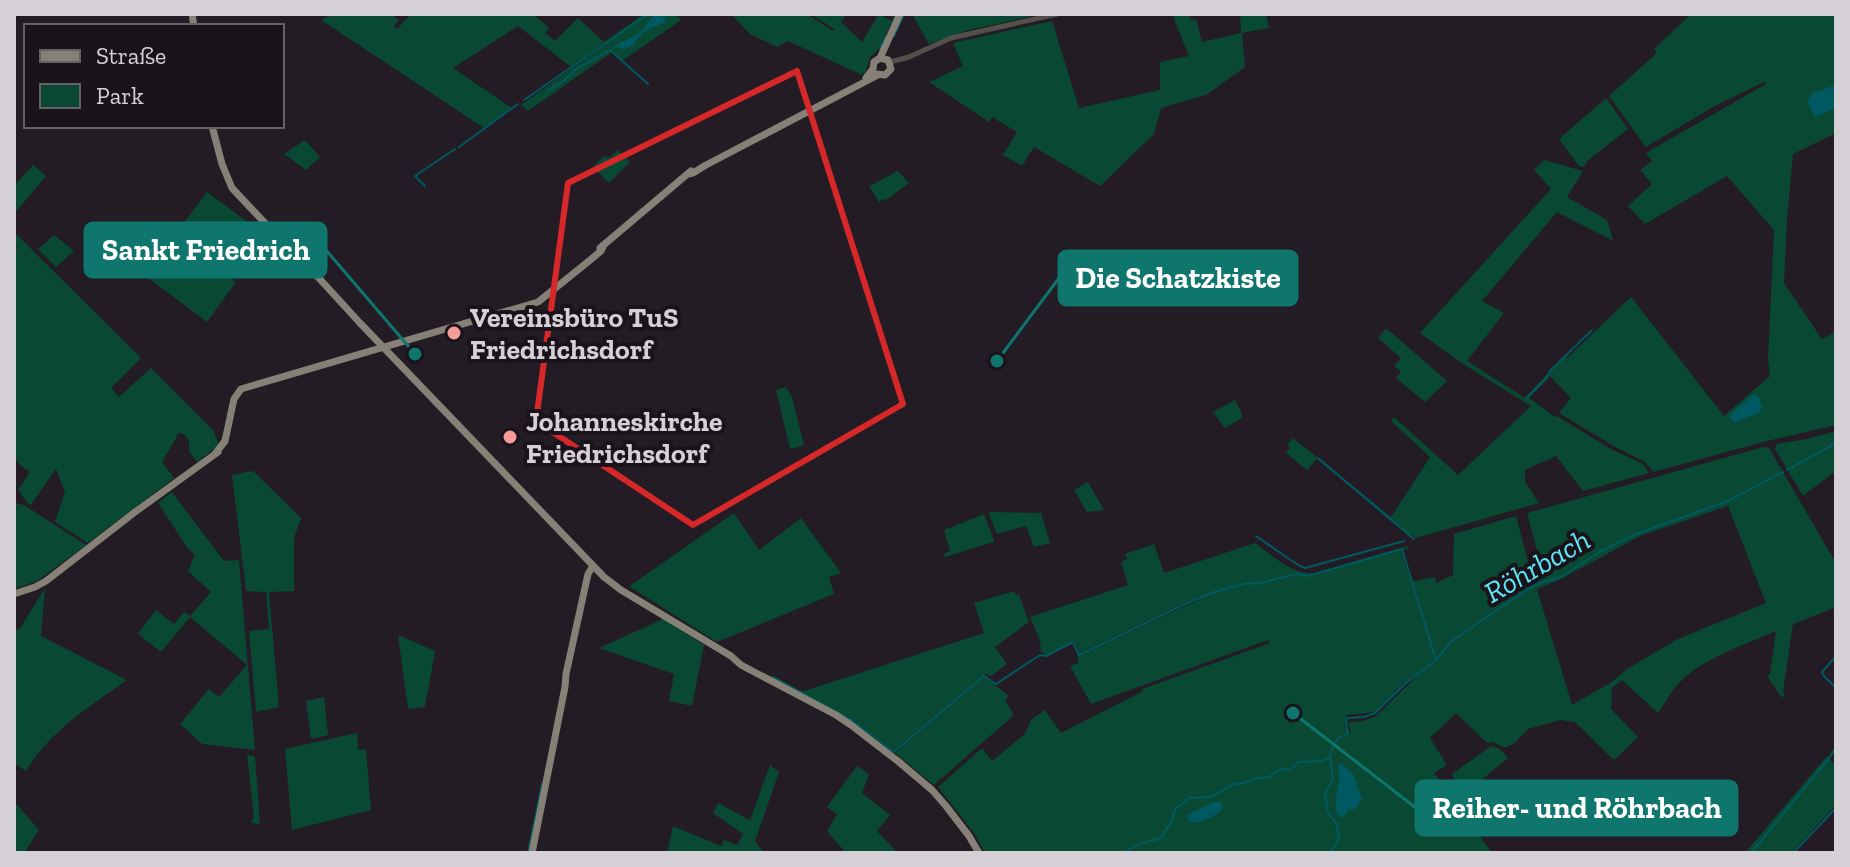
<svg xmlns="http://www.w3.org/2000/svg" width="1850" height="867" font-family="'Zilla Slab',serif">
<rect width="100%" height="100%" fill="#231c25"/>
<!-- green -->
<path fill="#094832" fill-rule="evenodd" d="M332 14H391L399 20 394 26 397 29 411 14H533L549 28 545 33 555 41 578 18 604 42 644 14H676L681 20 622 61 612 52 528 111 521 105 606 44 604 43 571 67 518 26 453 68 512 108 484 128 321 20Z
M731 14H807L833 31 834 29 811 14H847L841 22 862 42 879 14 892 21 879 49 870 57 866 71 862 75 788 41 777 47 750 34Z
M912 14H1041L965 31 929 44Z
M1172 14H1189L1191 20 1196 19 1202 42 1241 33 1240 14H1266L1269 28 1242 33 1245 67 1206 95 1161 108 1154 134 1100 186 1034 147 1022 166 1003 155 1017 132 992 117 989 122 929 82 963 66 953 43 1052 21 1079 108 1160 90V62L1189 56Z
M1691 14H1836V133L1793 154 1787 220 1784 283 1822 339 1836 331V425L1767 441 1653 472 1645 462 1610 444 1559 413 1571 398 1550 376 1529 398 1555 417 1557 416 1609 448 1643 464 1649 473 1583 491 1556 456 1525 470V482L1539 503 1416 538 1412 535 1410 537 1317 459 1307 470 1286 453 1290 448 1287 445 1293 438 1391 517 1430 457 1391 421 1394 417 1458 475 1531 406 1463 364 1420 333 1551 189 1534 170 1544 160 1583 171 1567 197 1607 220 1613 241 1557 212 1482 301 1504 313 1467 361 1525 398 1564 356 1567 358 1631 297 1724 416 1770 376 1768 359 1774 230 1727 176 1645 224 1628 206 1652 184 1640 170 1652 161 1646 153 1766 84 1764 82 1713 107 1646 147 1609 96 1657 53 1654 49Z
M1606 98 1628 129 1587 161 1584 167 1579 166 1559 139Z
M305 140 320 157 306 170 284 154Z
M618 150 630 162 609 183 595 169V165L603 157H610Z
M33 165 46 176 14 214V186Z
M898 171 909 183 886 200 884 199 879 202 869 186Z
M207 192 269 238 241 276 179 229Z
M14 232 141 358 111 388 119 397 151 368 213 430 219 445 197 462 189 451V440L184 434 179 433 162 462 174 478 88 543 55 522 65 492 56 469 30 506 18 490 30 472 21 466 14 457Z
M54 235 74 251 56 267 38 249Z
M178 237 236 282 207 322 147 277Z
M1386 328 1447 381 1425 402 1396 378 1401 372 1394 366 1401 358 1378 338Z
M786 387 792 397 804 445 790 449 776 390Z
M1235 400 1242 414V418L1225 428 1213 412Z
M1836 431V471L1803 496 1775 449 1777 444 1807 439Z
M1763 447 1769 448 1836 563V607L1793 624 1783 692 1785 694 1782 698 1767 676 1770 674 1776 631C1748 643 1709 657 1685 677 1674 687 1666 701 1658 713L1622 680 1612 688 1611 709 1638 737 1614 760 1575 722 1560 720 1528 729 1516 742 1507 747H1503L1492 742 1487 743 1456 713 1430 738 1447 765 1434 773 1492 853H985L974 833 938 787 982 748 992 761 1025 734 1031 720 1045 710 1061 733 1143 691 1142 689 1270 643 1268 640 1091 704 1070 666 1079 663 1077 657 1215 592 1184 603 1080 653 1074 641 1046 655 1041 651 1040 640 1030 617 1128 585 1121 562 1127 559 1125 554 1154 544 1164 573 1255 543C1272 555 1292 575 1314 573L1408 546V548L1401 551 1424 620 1413 581 1435 577 1436 583 1453 575 1454 534 1516 516 1532 577 1543 572 1527 513ZM1728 506 1766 603 1678 639 1627 669 1612 682 1572 705 1537 589 1561 579 1640 536ZM1422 671 1376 716 1364 721 1348 722 1351 732 1349 733 1345 727 1347 715 1376 712 1398 688Z
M253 471 301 518 294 538V591L269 592 279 707 256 712 249 631 269 629 266 592 246 591 232 475Z
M1088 482 1104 510 1087 512 1074 490Z
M172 492 224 561 239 560 255 750 202 744 180 724 209 689 219 697 247 665 190 617 161 652 138 634 156 610 174 624 184 612 190 616 211 592 188 571 195 554 188 549 158 503Z
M14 503 24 505 86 545 37 581 14 589Z
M988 512 1041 513 1050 543 1034 547 1026 526 997 534Z
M734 513 759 550 801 518 841 573 829 577 834 594 717 642 630 587 631 585Z
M984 514 995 543 993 542 945 557 944 554 950 551 944 530Z
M45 588 41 636 127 680C88 708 52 729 26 771L14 763V627L19 630Z
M1014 591 1016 595H1019L1029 622 995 647 1007 664 991 676 986 674 894 751 852 719 801 692 984 633 974 603Z
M663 619 704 645 692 706 669 701 674 674 599 648Z
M398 635 435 651 425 707 408 709Z
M984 677 1009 696 1005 700 1014 715 934 785 895 753Z
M324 697 328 735 311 739 306 701Z
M357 733 358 750 366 749 371 810 292 830 285 749Z
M1491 746 1500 749 1508 758 1462 796 1452 774Z
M247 755 255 756 260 824 251 823 254 817Z
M1827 756 1836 766V805L1791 853H1745Z
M770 765 779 772 755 841 764 853H667L673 826 721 846 724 840 737 845 743 834 713 813 718 803 750 820Z
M857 766 869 774 862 793 890 815 877 831 898 853H846L827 831 837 814 827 807Z
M14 801 39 830 24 853H14Z"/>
<!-- water -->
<path fill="#005961" d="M656 14H665L666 21C661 25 654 26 648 29 636 36 634 54 617 47L612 49C620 41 634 38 642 30 647 25 650 19 656 14Z
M1836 85V108L1815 117 1807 101 1812 93Z
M1754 394 1758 396 1762 406 1760 412 1735 423 1730 417 1733 412Z
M1341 763 1354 775 1362 800 1355 809 1348 810 1343 818 1337 814C1332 797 1343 783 1338 766Z
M1213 802H1221L1223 807 1222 810C1213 817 1202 824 1189 822L1187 816 1189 814Z"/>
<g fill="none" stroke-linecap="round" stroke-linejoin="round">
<!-- stream -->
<path stroke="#005961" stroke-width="2" d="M892 24 896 14
M894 36 904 14
M880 48 886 37
M549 90 569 77 575 70 610 50 648 84
M524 100 648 14
M459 147 518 104
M425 186 415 176 455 149
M1526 398 1546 379 1550 371 1592 330
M1318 458 1414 539
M1787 470 1836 443
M1256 536 1298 565 1305 568 1404 541
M1836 656 1822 672 1824 676 1836 688
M773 677 853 721 894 752 984 676 996 684 1040 655 1046 656 1073 642 1079 655 1185 604 1214 592 1248 583 1256 584 1297 574 1308 576 1402 549 1436 660
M1345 735 1348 733 1346 722 1347 718 1364 717 1375 713 1406 683 1436 660 1452 641 1528 589 1540 583 1561 577 1601 551 1636 534 1728 501 1783 472
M528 853 542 784
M1125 853C1136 841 1148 843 1161 838L1172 820 1175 809 1189 798 1210 797 1234 784 1244 783 1258 778 1269 777 1280 769 1290 770 1299 762 1321 761 1330 758
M1329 853 1334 848 1339 838 1336 823 1328 813 1325 793 1333 780 1330 755 1336 740 1342 736
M1751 853 1830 757 1836 747
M1793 853 1836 808"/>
<!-- minor -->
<path stroke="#53504b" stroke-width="5" d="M890 62 909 57 951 38 1057 14"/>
<!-- major -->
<path stroke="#868176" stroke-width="7" d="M192 14 194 26
M876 74 885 75 891 69 888 60 880 58
M866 78 873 69 874 62 880 58 900 14
M212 126 222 164 232 188 277 236 284 240 360 323 604 577 621 590 731 656 741 665 836 715 851 725 899 762 932 790 946 806 969 836 979 853
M688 174 693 173 706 165 878 75
M600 248 691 171
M215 454 225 441 234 399 241 389 538 302 589 261 601 251 603 247
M14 594 35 587 46 581 135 512 218 452
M532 853 565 687 566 674 588 574 593 566"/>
</g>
<!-- marked area -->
<path fill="none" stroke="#d62828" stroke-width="6" stroke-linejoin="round" d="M797 71 903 404 693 525 536 421 568 183Z"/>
<!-- markers -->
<g fill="#f59b98" stroke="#1a131c" stroke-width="3">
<circle cx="454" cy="333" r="8"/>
<circle cx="510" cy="437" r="8"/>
</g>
<g text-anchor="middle" stroke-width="8" stroke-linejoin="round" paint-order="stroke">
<!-- poi labels -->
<g font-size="28" font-weight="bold" fill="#d5d0d6" stroke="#1a131c" text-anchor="start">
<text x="470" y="327">Vereinsbüro TuS<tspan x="470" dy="32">Friedrichsdorf</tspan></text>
<text x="526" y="431">Johanneskirche<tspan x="526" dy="32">Friedrichsdorf</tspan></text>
</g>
<!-- water labels -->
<g font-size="30" font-style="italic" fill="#5be8f6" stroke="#1a131c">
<text transform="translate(1537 566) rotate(-30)" y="10">Röhrbach</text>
</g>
</g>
<!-- callouts -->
<path fill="none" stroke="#0f766e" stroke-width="3" d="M415 354L326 250M997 361L1059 278M1293 713L1416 808"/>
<g fill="#0f766e" stroke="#1a131c" stroke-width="3">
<circle cx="415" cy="354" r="8"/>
<circle cx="997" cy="361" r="8"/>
<circle cx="1293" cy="713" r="8"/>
</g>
<g fill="#0f766e" stroke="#0f766e" stroke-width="3">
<rect x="85" y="223" width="241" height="54" rx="8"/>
<rect x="1059" y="251" width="238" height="54" rx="8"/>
<rect x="1416" y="781" width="321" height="54" rx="8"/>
</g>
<g font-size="30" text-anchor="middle" font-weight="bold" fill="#fff">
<text x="206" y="260">Sankt Friedrich</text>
<text x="1178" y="288">Die Schatzkiste</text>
<text x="1577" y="818">Reiher- und Röhrbach</text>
</g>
<!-- border -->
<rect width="1850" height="867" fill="none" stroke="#d5d0d6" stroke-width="32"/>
<!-- legend -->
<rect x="24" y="24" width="260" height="104" fill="#1a131c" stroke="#655f66" stroke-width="2"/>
<rect x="40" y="50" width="40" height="12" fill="#868176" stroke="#655f66" stroke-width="2"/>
<text x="96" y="64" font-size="24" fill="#d5d0d6">Straße</text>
<rect x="40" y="84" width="40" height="24" fill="#094832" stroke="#655f66" stroke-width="2"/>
<text x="96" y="104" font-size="24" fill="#d5d0d6">Park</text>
</svg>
